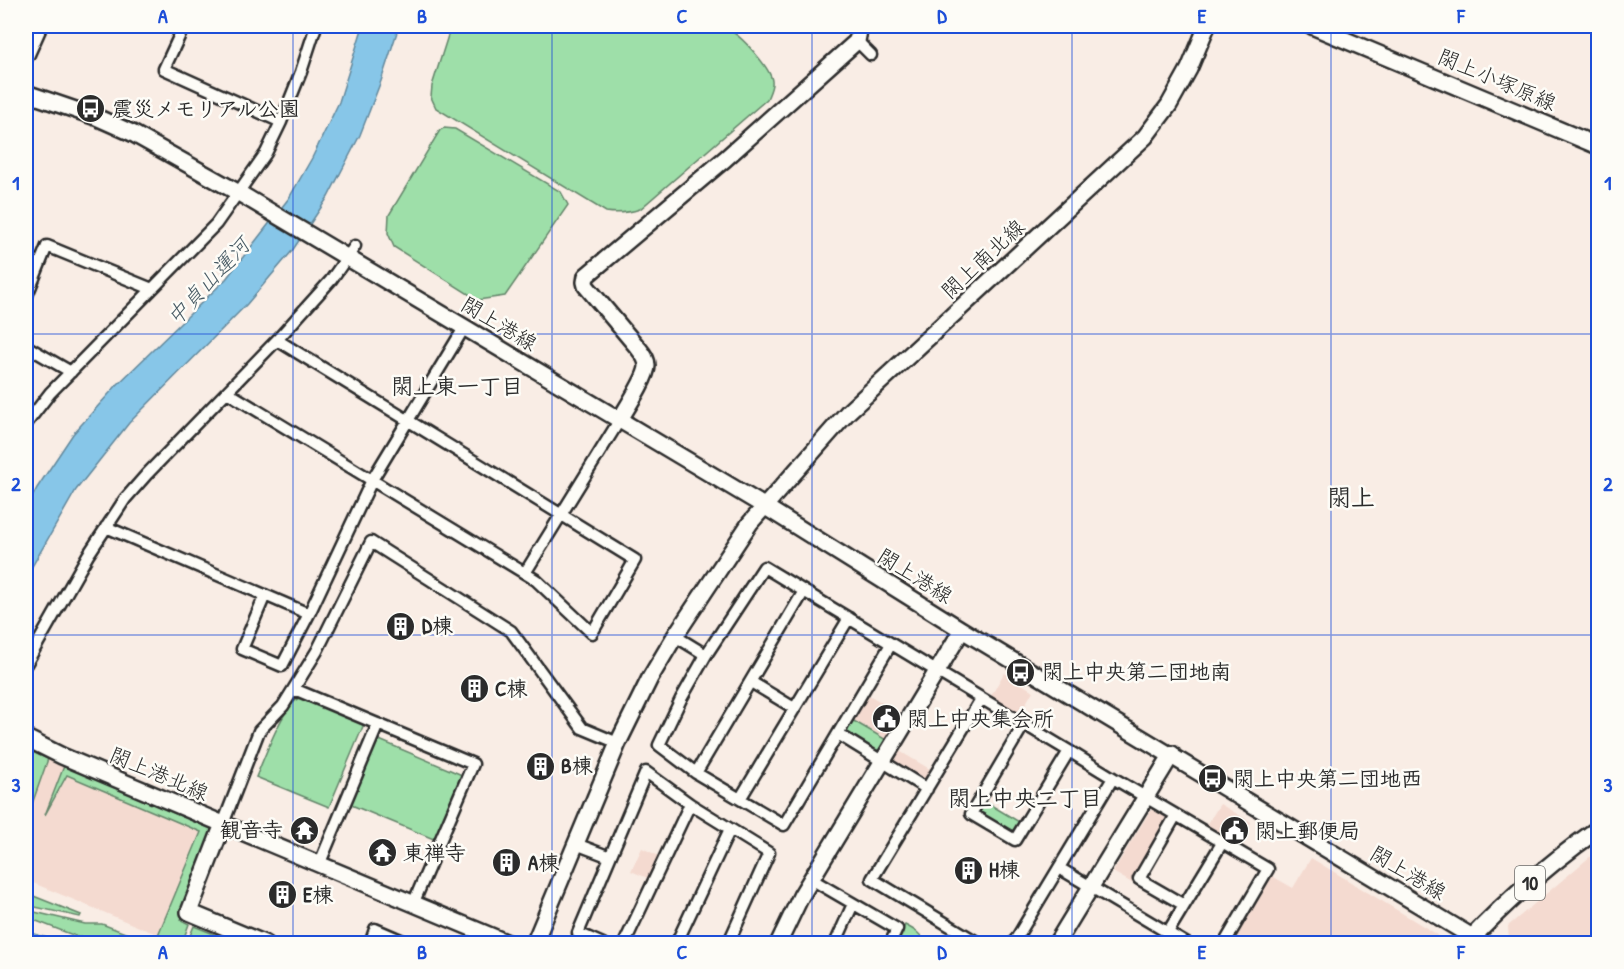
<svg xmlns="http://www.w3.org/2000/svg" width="1624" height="969" font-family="'Patrick Hand','Klee One',sans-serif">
<rect width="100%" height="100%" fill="#f9ede5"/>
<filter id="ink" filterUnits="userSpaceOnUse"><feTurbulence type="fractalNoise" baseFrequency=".0167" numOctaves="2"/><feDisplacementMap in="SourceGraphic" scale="12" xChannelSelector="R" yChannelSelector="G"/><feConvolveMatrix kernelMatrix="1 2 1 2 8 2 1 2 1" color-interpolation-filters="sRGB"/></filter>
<g filter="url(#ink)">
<!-- built -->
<path fill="#f4dad0" d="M1004 673 1033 691 1019 715 990 698Z
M867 694 904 715 888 741 852 720Z
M26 749 216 831 173 941 26 880Z
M896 749 933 771 928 778 921 779 894 762 892 755Z
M1220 804 1251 822 1237 847 1205 828Z
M1156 809 1167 815 1168 823 1132 883 1113 872 1150 811Z
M642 848 661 857 650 879 631 871Z
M1598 850V943L1513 944 1509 941 1508 926Z
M1311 858 1438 935 1439 943H1233L1272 876 1293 888Z"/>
<!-- green -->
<path fill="#9edfa9" stroke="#64856a" stroke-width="1.5" d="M451 26H683C698 27 716 26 730 31 741 35 771 69 772 81 773 87 769 94 767 99L640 209C628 213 619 214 606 212L436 108 431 97 432 86Z
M444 128 455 129 561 192 568 205 505 296 478 300 394 247 388 233 389 215 440 130Z
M301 697 364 724 329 807 256 777C264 759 283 704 301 697Z
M852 720 888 741 883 749 875 751 849 736 847 728Z
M377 739 462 775 436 840 349 804Z
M26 749 48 759 26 821Z
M64 766 216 831 181 920 189 924 182 943 158 935 201 832 67 775 45 815Z
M984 801 1021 823 1017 831 1009 832 981 816 979 809Z
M26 893 81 915 80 917 26 905Z
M26 910 85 924H102L151 943H108L95 938 78 937 26 917Z
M905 925C915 930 921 934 926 943L896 944Z
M194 926 236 943H187Z"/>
<!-- water -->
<path fill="#87c6e8" stroke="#62889c" stroke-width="1.5" d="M363 26H399L381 81 360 135 328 197 292 251 247 304 129 423 76 490 26 577V509L37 488 73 434 116 386 226 279 289 198 312 158 339 102Z
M26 931 62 943H26Z"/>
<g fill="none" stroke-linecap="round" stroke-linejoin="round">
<defs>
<path id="street" d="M184 26 164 69 281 122
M857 41 871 55
M26 298 47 246 152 289
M26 346 71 372
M227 392 536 580 592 633 635 560 277 340
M26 424 50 393 216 224 266 153 281 122 301 72 316 26
M106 527 309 614 372 480 464 328
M525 573 619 421
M265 595 242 649 282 666 309 614
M675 636 706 655
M891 644 784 825 696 773 659 745 681 699 706 655 764 567 1024 724 971 814 1015 840 1069 751 1113 778 1013 944
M26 664 88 555 125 499 147 474 277 340 331 280 355 246
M751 682 794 708
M294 689 473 764 413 904
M1024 724 1069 751
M838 734 927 789
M696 773 804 591
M1113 778 1268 869 1224 944
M740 799 849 618
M1176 815 1139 879 1184 905
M223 824 259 731 283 706 317 651 371 542 511 631 582 728 618 743
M576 844 610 857
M319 865 378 724
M1059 868 1187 944
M811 879 897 929 890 944
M1168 932 1222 843
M370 944 375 929 410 944
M603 944 578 933 646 772 690 804 769 853 728 944
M624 944 690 804
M676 944 730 829
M835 944 853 904
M980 944 872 879 981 699"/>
<path id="secondary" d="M1312 26 1598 146
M26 55 39 26
M26 93 96 117 132 133 239 193 764 506 962 630 1484 944
M619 421C626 409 647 377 647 366 647 359 643 354 639 349L586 286 585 282 586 276 725 159 857 41 860 26
M26 738 62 756 235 829 510 944
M223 824 189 912 266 944
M534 944 618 743 650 678 675 636 750 523 848 412 1145 137 1169 105 1189 69 1207 26
M778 944 801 896 962 630
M1056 944 1172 754"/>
<path id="primary" d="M1466 944C1506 901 1551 862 1598 829"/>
</defs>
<!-- street casing -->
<use href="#street" stroke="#2b2b2b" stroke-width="15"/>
<!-- secondary casing -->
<use href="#secondary" stroke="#2b2b2b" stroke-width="20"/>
<!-- primary casing -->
<use href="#primary" stroke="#2b2b2b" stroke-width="21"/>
<!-- street -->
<use href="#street" stroke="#fdfcf7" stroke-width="10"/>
<!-- secondary -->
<use href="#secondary" stroke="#fdfcf7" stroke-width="15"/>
<!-- primary -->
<use href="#primary" stroke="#fdfcf7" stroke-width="16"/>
</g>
</g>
<!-- grid -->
<path fill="none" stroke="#1d4ed8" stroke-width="1.5" stroke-opacity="0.55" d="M293 26V944M552 26V944M812 26V944M1072 26V944M1331 26V944M26 334H1598M26 635H1598"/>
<!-- icons -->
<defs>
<symbol id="bus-disc" viewBox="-11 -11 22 22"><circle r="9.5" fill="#2b2b2b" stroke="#fdfcf7"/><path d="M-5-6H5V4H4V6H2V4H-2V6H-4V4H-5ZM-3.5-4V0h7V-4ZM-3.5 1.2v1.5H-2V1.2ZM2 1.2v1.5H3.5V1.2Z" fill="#fff"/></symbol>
<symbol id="building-disc" viewBox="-11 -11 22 22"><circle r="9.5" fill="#2b2b2b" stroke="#fdfcf7"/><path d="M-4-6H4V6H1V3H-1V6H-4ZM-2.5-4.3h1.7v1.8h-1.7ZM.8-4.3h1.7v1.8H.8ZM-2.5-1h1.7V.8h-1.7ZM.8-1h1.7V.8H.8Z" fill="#fff"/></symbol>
<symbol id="civic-disc" viewBox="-11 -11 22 22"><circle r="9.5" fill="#2b2b2b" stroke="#fdfcf7"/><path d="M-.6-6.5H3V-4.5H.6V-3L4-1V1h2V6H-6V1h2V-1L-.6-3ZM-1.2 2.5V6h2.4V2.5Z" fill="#fff"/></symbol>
<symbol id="temple-disc" viewBox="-11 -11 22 22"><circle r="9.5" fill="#2b2b2b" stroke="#fdfcf7"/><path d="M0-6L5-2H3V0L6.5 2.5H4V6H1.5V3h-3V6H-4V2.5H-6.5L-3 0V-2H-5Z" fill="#fff"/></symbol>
</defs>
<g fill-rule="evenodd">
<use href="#bus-disc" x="74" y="92" width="33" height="33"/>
<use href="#building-disc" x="384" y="610" width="33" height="33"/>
<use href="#bus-disc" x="1004" y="656" width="33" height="33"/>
<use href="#building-disc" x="458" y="672" width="33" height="33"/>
<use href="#civic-disc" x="870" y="702" width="33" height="33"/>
<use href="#building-disc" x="524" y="750" width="33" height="33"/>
<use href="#bus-disc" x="1196" y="762" width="33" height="33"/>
<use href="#temple-disc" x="288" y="814" width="33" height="33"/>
<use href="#civic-disc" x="1218" y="814" width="33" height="33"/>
<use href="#temple-disc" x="366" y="836" width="33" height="33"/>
<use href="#building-disc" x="490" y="846" width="33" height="33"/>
<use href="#building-disc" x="952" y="854" width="33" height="33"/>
<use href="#building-disc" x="266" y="878" width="33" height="33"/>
</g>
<g text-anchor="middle" stroke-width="5" stroke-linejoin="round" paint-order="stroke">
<!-- shield labels -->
<rect fill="#fdfcf7" stroke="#6a6a68" stroke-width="1.5" x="1515" y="866" width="30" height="34" rx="4.5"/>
<g font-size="20" font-weight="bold" fill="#2b2b2b">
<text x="1530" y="890">10</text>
</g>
<!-- street labels -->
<g font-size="21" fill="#2b2b2b" stroke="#fdfcf7">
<text transform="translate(1497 80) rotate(23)" y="7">閖上小塚原線</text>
<text transform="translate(983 259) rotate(-43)" y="7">閖上南北線</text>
<text transform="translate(499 324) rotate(31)" y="7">閖上港線</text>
<text transform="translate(915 576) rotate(32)" y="7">閖上港線</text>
<text transform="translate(159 774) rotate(23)" y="7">閖上港北線</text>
<text transform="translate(1408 873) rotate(31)" y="7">閖上港線</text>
</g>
<!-- poi labels -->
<g font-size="21" font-weight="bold" fill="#2b2b2b" stroke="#fdfcf7" text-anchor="start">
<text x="112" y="116">震災メモリアル公園</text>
<text x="422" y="633">D棟</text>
<text x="1042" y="679">閖上中央第二団地南</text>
<text x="495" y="696">C棟</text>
<text x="907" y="726">閖上中央集会所</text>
<text x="561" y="773">B棟</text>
<text x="1233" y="786">閖上中央第二団地西</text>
<text x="283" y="837" text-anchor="end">観音寺</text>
<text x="1255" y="838">閖上郵便局</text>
<text x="403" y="860">東禅寺</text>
<text x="528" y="870">A棟</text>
<text x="989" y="877">H棟</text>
<text x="303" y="902">E棟</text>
</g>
<!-- water labels -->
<g font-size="22" font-style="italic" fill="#475a64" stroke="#fdfcf7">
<text transform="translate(208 281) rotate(-47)" y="8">中貞山運河</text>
</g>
<!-- neighbourhood labels -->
<g font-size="22" font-weight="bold" fill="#2b2b2b" stroke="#fdfcf7">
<text x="457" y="394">閖上東一丁目</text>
<text x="1025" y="806">閖上中央二丁目</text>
</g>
<!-- quarter labels -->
<g font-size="24" font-weight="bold" fill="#2b2b2b" stroke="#fdfcf7">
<text x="1351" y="506">閖上</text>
</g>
</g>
<!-- margin -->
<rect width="1624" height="969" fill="none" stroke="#fdfcf7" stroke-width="66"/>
<rect x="33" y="33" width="1558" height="903" fill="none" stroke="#1d4ed8" stroke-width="2"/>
<g font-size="20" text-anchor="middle" font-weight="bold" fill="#1d4ed8">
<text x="163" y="23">A</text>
<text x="422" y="23">B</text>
<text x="682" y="23">C</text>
<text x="942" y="23">D</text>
<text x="1202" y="23">E</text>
<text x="1461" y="23">F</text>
<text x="16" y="190">1</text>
<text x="1608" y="190">1</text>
<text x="16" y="491">2</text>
<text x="1608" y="491">2</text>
<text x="16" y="792">3</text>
<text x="1608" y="792">3</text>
<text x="163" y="959">A</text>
<text x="422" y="959">B</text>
<text x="682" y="959">C</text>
<text x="942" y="959">D</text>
<text x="1202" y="959">E</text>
<text x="1461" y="959">F</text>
</g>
</svg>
